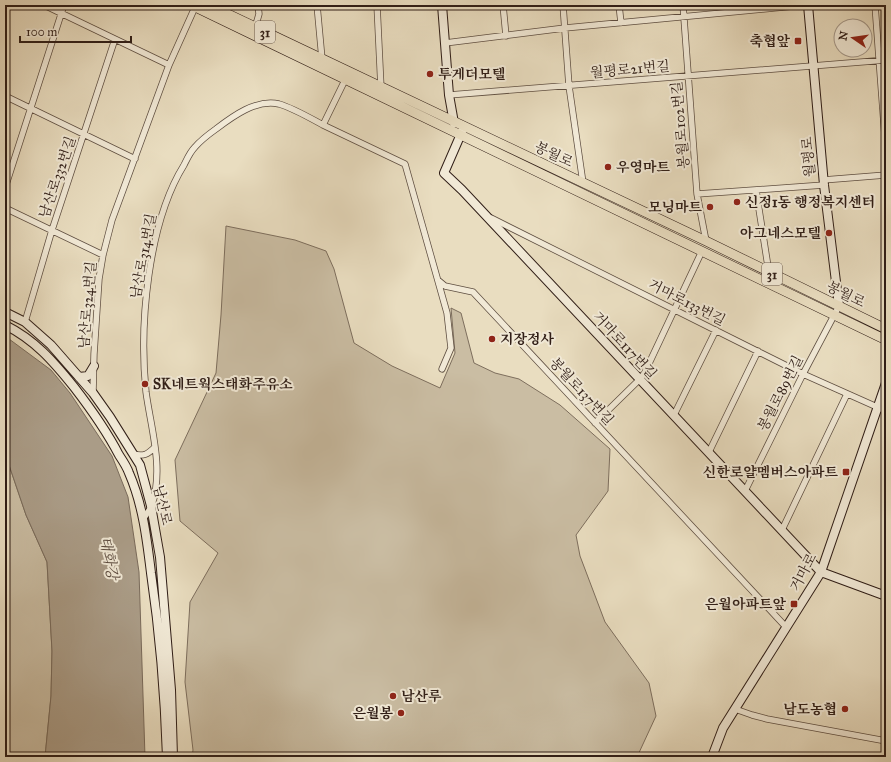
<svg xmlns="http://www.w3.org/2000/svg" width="891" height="762" font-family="'IM FELL Great Primer','Noto Serif KR',serif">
<rect width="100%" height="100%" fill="#e9ddc0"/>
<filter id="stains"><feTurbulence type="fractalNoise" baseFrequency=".005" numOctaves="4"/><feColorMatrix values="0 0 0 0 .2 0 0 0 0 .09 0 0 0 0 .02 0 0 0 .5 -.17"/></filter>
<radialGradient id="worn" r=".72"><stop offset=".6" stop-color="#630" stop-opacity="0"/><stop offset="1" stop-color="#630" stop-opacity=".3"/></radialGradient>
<!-- green -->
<path fill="#cabda3" stroke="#7d6e5d" d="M226 226 295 240 326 251 334 269 354 343 392 366 440 388 455 353 451 308 461 313 474 363 495 373 519 379 560 405 610 449 608 491 576 535 580 556 605 622 649 683 656 716 637 757H192L193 750 185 682 190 602 218 553 180 521 175 460 216 373 221 315Z
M5 459 8 462 26 515 47 562 52 651 51 696 45 757H5Z"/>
<!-- water -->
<path fill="#aa9c87" stroke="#796a5a" d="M5 336 51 370 70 393 112 456 128 497 139 572 145 757H45L51 696 52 651 47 562 26 515 8 462 5 459Z"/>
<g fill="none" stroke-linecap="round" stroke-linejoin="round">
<defs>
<path id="street" d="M44 5 169 65
M317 5 322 59
M377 5 381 88
M503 5 506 36
M563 5 569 86 583 183
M619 5 621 23
M683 5 697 194 706 241
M875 5 886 152
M255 28 259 14 258 5
M445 43 565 28 805 5
M346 78 323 125 405 164 447 313 451 348 442 369
M449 95 886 60
M5 96 135 159
M823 180 886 175
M5 188 64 5
M756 190 769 273
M697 194 824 185
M5 208 103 255
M491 218 803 374 886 411
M439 281 445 286 473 292 786 627
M25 322 52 230 115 39
M93 393 94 354 99 279 103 255 112 220 169 65 196 5
M674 415 716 330
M595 423 640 379 645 372 702 251
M709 452 758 351
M133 454C144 457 148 454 155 447
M745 491 803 374 839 306
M144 518C146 514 150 510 152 505 164 468 151 429 146 392 139 324 148 223 184 165 187 159 190 152 195 147 201 140 209 134 216 129 233 116 256 99 279 104 293 108 310 118 323 125
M782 530 847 394
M735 709 752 715 767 719 886 741"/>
<path id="secondary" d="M442 5 449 95 454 123
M808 5 824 185 839 306
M464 127 444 173 462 190 821 572 886 596
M5 312 25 322 51 345 93 393 110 417 140 465 151 506 160 557 171 690 173 757
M5 325C35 340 53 361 74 387 91 409 106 430 119 455 123 461 127 467 129 473 143 505 147 540 151 573 160 634 165 696 167 757
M79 377 88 376 94 366
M712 757 723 728 821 572 886 383"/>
<path id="primary" d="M191 5 886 340
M209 5 706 241 886 329"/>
</defs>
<!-- street casing -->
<use href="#street" stroke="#5e4e41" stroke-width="7"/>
<!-- secondary casing -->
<use href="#secondary" stroke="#301e17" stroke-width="10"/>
<!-- primary casing -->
<use href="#primary" stroke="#301e17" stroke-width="10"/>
<!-- street -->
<use href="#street" stroke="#f1e9d6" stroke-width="5.5"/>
<!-- secondary -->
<use href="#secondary" stroke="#f1e9d6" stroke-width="8"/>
<!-- primary -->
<use href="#primary" stroke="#e9ddc0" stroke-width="9"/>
</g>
<!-- markers -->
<g fill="#8f2418" stroke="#f1e9d6" stroke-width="1.5">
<rect x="794" y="37" width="8" height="8" rx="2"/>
<circle cx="430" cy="74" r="4"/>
<circle cx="608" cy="167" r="4"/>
<circle cx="737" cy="202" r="4"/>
<circle cx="710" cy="207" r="4"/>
<circle cx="829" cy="233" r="4"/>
<circle cx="492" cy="339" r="4"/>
<circle cx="145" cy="384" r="4"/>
<rect x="842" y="468" width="8" height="8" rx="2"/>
<rect x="790" y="600" width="8" height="8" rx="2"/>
<circle cx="393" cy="696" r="4"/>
<circle cx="845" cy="709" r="4"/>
<circle cx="401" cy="713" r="4"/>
</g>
<g text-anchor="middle" stroke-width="4" stroke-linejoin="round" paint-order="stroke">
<!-- shield labels -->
<g fill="#f1e9d6" stroke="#6a5b50" stroke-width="1">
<rect x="255" y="21" width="20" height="22" rx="3"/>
<rect x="762" y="263" width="20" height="22" rx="3"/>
</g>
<g font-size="13" font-weight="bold" fill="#301e17">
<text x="265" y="37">31</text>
<text x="772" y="279">31</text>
</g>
<!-- poi labels -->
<g font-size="14" font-weight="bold" fill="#301e17" stroke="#f1e9d6" text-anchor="end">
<text x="790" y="46">축협앞</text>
<text x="438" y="79" text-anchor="start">투게더모텔</text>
<text x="616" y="172" text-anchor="start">우영마트</text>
<text x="745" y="207" text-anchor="start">신정1동 행정복지센터</text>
<text x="702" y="212">모닝마트</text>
<text x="821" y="238">아그네스모텔</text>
<text x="500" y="344" text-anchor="start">지장정사</text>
<text x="153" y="389" text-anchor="start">SK네트웍스태화주유소</text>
<text x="838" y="477">신한로얄멤버스아파트</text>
<text x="786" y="609">은월아파트앞</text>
<text x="401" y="701" text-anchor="start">남산루</text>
<text x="837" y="714">남도농협</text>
<text x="393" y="718">은월봉</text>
</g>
<!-- street labels -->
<g font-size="14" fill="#301e17" stroke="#f1e9d6">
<text transform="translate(630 69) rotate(-5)" y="5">월평로21번길</text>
<text transform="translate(680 125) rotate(-95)" y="5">봉월로102번길</text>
<text transform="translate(554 154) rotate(25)" y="5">봉월로</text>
<text transform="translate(808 157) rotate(-95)" y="5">월평로</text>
<text transform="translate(57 177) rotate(-71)" y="5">남산로332번길</text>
<text transform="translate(143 256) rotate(-79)" y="5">남산로314번길</text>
<text transform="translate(846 294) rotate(26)" y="5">봉월로</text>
<text transform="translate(687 302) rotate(27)" y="5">거마로133번길</text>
<text transform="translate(87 305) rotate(-85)" y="5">남산로324번길</text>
<text transform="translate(625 345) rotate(47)" y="5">거마로117번길</text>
<text transform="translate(582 391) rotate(47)" y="5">봉월로137번길</text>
<text transform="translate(780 393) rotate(-63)" y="5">봉월로89번길</text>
<text transform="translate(163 505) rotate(77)" y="5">남산로</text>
<text transform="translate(803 572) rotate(-62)" y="5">거마로</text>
</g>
<!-- water labels -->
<g font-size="15" font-style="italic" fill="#5b4a3e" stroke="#f1e9d6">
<text transform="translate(109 558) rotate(79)" y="5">태화강</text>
</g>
</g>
<!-- margin -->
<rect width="891" height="762" fill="none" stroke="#e9ddc0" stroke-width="20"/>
<rect x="6" y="6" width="879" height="750" fill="none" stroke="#301e17" stroke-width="2"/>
<rect x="10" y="10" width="871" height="742" fill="none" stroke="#301e17"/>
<!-- north arrow -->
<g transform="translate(853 38) rotate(283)"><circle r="19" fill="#f1e9d6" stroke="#a4988a"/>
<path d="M0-3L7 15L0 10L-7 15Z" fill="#8f2418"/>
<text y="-6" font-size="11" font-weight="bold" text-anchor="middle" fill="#301e17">N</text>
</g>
<!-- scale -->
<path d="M20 36v6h111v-6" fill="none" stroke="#301e17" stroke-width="2"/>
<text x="26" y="36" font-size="12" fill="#301e17" stroke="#f1e9d6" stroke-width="3" paint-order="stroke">100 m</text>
<rect width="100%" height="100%" filter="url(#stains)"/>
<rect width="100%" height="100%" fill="url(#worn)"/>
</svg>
